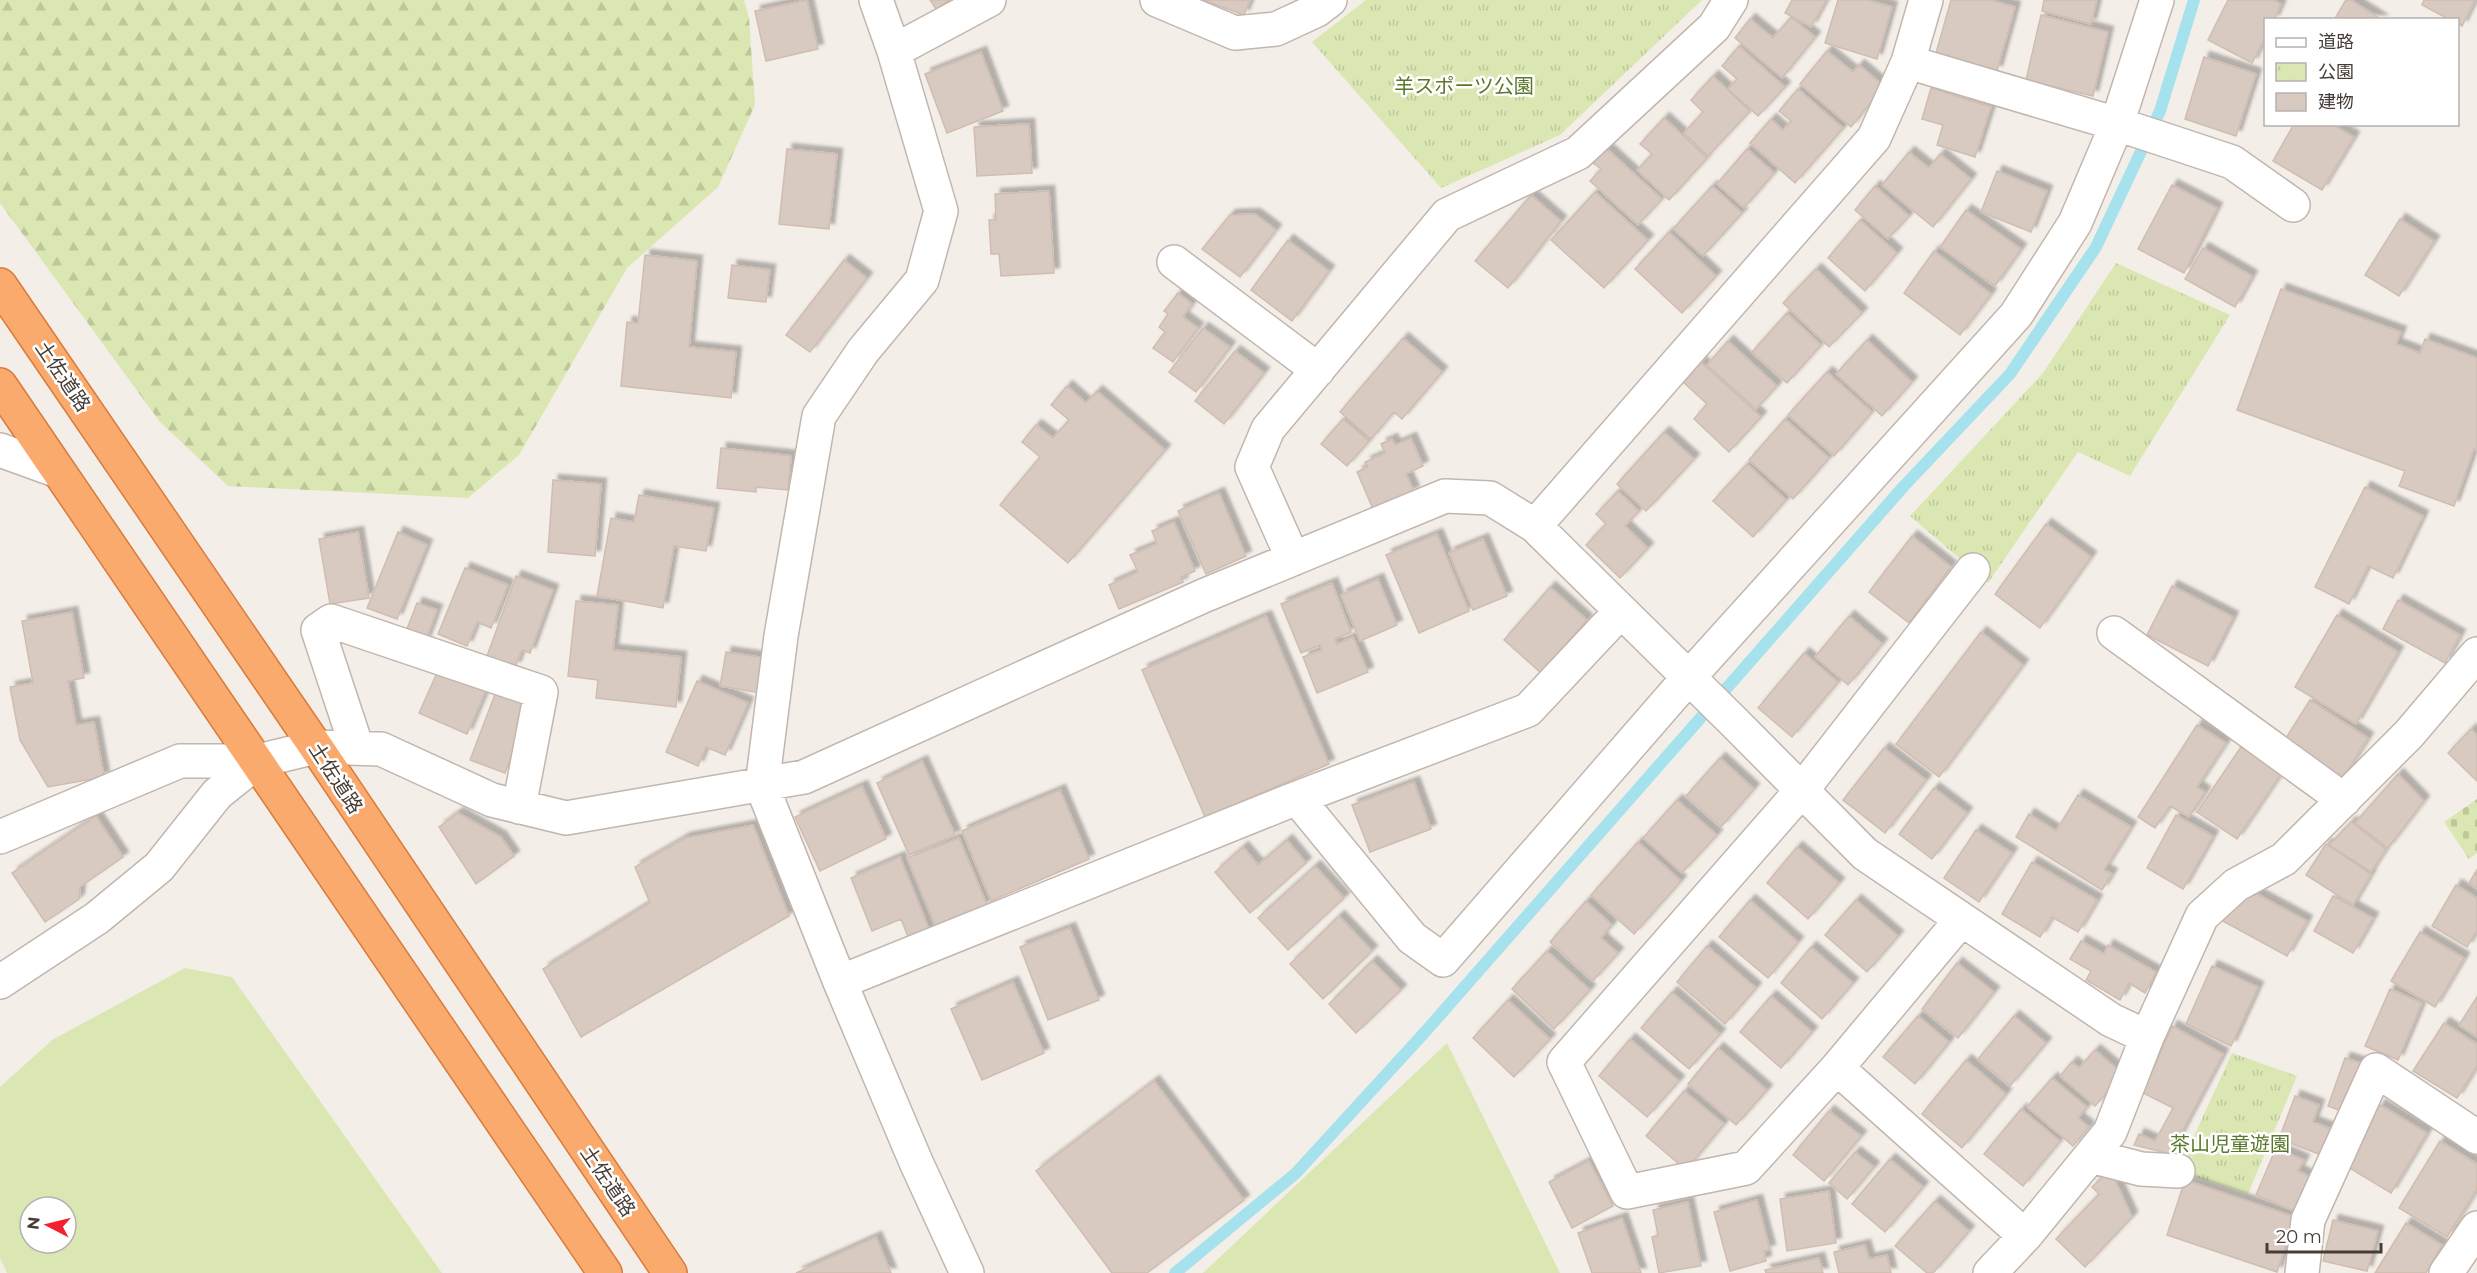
<svg xmlns="http://www.w3.org/2000/svg" width="2477" height="1273" font-family="Montserrat,'Noto Sans JP',sans-serif">
<defs>
<pattern id="forest-firs" width="22" height="20" patternUnits="userSpaceOnUse" patternTransform="scale(1.5)"><rect width="22" height="20" fill="#dbe7b2"/><path d="M5 1l3.5 6h-7zM16 11l3.5 6h-7z" fill="#bdc79a"/></pattern>
<pattern id="cemetery-stones" width="16" height="16" patternUnits="userSpaceOnUse" patternTransform="scale(1.5)"><rect width="16" height="16" fill="#dbe7b2"/><path d="M2 7V4a2 2 0 0 1 4 0v3zM10 15v-3a2 2 0 0 1 4 0v3z" fill="#bdc79a"/></pattern>
<pattern id="park-tufts" width="24" height="20" patternUnits="userSpaceOnUse" patternTransform="scale(1.5)"><rect width="24" height="20" fill="#dbe7b2"/><path d="M3 7l-1-3M5 7V3M7 7l1-3M15 17l-1-3M17 17v-4M19 17l1-3" fill="none" stroke="#bdc79a"/></pattern>
<filter id="shadow"><feDropShadow dx="5.5" dy="-5.5" stdDeviation="1.5" flood-color="#0004"/></filter>
</defs>
<rect width="100%" height="100%" fill="#f4eee8"/>
<!-- green -->
<path fill="#dbe7b2" fill-rule="evenodd" d="M185 968 232 977 442 1273H7L0 1258V1087L52 1040ZM30 1207H66V1243H30Z
M1447 1043 1560 1273H1203Z"/>
<!-- forest -->
<path fill="url(#forest-firs)" d="M0 0H744L749 18 755 105 718 187 627 268 519 455 468 498 228 486 160 422 0 203Z"/>
<!-- cemetery -->
<path fill="url(#cemetery-stones)" d="M2477 799V853L2469 859 2444 822Z"/>
<!-- park -->
<path fill="url(#park-tufts)" d="M1366 0H1702L1560 135 1441 188 1312 42Z
M2116 263 2230 315 2130 476 2078 452 1988 583 1910 516 2043 373Z
M2232 1053 2297 1076 2248 1194 2178 1171Z"/>
<g fill="none" stroke-linecap="round" stroke-linejoin="round">
<!-- stream -->
<path stroke="#a6e2ee" stroke-width="12" d="M1175 1273 1296 1173 1425 1032 1904 486 2010 374 2096 247 2160 111 2194 0"/>
</g>
<!-- building -->
<path fill="#d8cac1" stroke="#d0bdb1" stroke-width="1.5" filter="url(#shadow)" d="M807 0 818 49 766 61 755 11Z
M930 0H950L936 9Z
M1203 0H1250L1244 15Z
M1792 0H1826L1811 27 1785 13Z
M1838 0H1867L1892 7 1877 59 1825 43Z
M1951 0H1990L2015 7 1997 71 1936 53Z
M2044 0H2097L2091 24 2042 11Z
M2228 0H2273L2281 4 2274 20H2266V36L2252 63 2208 40Z
M2346 0H2351L2382 20H2334Z
M2424 0H2475L2462 26 2458 23V20H2450L2422 5Z
M2041 15 2108 32 2093 96 2026 80Z
M1791 17 1815 37 1782 78 1735 38 1750 19 1773 38Z
M1739 46 1785 87 1758 116 1728 89 1737 79 1722 66Z
M1827 51 1853 72 1859 65 1884 86 1851 127 1800 84Z
M981 52 1003 111 947 133 925 74Z
M2204 57 2256 74 2236 136 2185 119Z
M1713 76 1750 111 1708 156 1684 133 1703 112 1691 100Z
M1931 88 1991 107 1975 157 1937 145 1943 125 1922 119Z
M1798 89 1843 128 1795 183 1750 143 1771 119 1783 130 1791 121 1779 111Z
M1664 118 1707 158 1669 200 1637 170 1652 154 1640 144Z
M1029 124 1032 173 977 176 974 127Z
M2294 124H2332L2354 137 2322 190 2273 161Z
M1606 148 1662 199 1638 225 1590 181 1601 169 1593 163Z
M787 149 837 154 829 229 779 224Z
M1747 149 1774 173 1744 208 1717 184Z
M1909 152 1929 168 1940 154 1971 179 1933 227 1882 185Z
M1997 171 2047 191 2031 232 1981 212Z
M2172 185 2217 208 2184 273 2138 249Z
M1712 186 1742 213 1703 256 1673 229Z
M1875 186 1909 216 1888 239 1855 210Z
M1049 191 1054 273 1001 276 999 254H991L989 220H996L995 194Z
M1595 192 1648 240 1604 288 1551 240Z
M1531 195 1561 221 1508 288 1475 261Z
M1966 210 2021 249 1995 286 1940 247Z
M1255 214 1276 230 1240 277 1202 249 1230 215Z
M2400 219 2434 241 2399 296 2365 275Z
M1860 220 1897 253 1865 291 1828 258Z
M1669 232 1716 276 1682 313 1635 269Z
M1288 240 1329 271 1292 321 1251 290Z
M2203 248 2252 276 2235 307 2185 279Z
M1934 251 1991 294 1960 335 1904 293Z
M645 255 697 261 689 347 736 352 731 398 621 386 627 322 638 323Z
M844 260 867 278 810 352 786 335Z
M732 265 770 270 766 302 728 298Z
M1816 269 1862 313 1829 347 1783 303Z
M2281 289 2401 332 2396 344 2420 353 2425 339 2477 358V450L2474 449 2454 506 2399 486 2405 471 2237 410Z
M1178 293 1192 304 1183 317 1198 328 1173 362 1153 348 1165 332 1159 327 1168 314 1164 311Z
M1787 313 1821 345 1787 383 1752 352Z
M1203 328 1230 347 1196 392 1169 372Z
M1403 338 1442 372 1402 419 1394 412 1371 439 1340 412Z
M1867 340 1912 382 1882 416 1836 374Z
M1728 341 1777 386 1756 409 1707 365Z
M1235 351 1264 373 1224 424 1195 401Z
M1701 362 1761 417 1729 452 1694 419 1707 404 1683 382Z
M1827 372 1872 412 1834 456 1788 415Z
M1067 386 1086 403 1097 391 1165 450 1068 563 1000 505 1040 457 1022 442 1036 425 1053 438 1069 420 1051 405Z
M1343 419 1369 441 1347 466 1321 444Z
M1785 419 1829 458 1793 499 1749 460Z
M1664 432 1694 459 1646 511 1617 484Z
M1411 438 1423 466 1406 474 1414 491 1373 509 1357 472 1368 467 1365 462 1385 453 1381 444 1392 439 1395 445Z
M721 448 791 456 788 490 756 487V492L717 488Z
M1747 464 1786 500 1753 537 1713 501Z
M553 480 601 484 595 556 548 552Z
M2365 487 2423 516 2393 578 2368 566 2349 604 2315 587Z
M1618 491 1639 511 1625 526 1648 548 1620 578 1586 545 1606 524 1596 514Z
M1219 493 1246 556 1206 574 1178 511Z
M639 495 714 508 706 551 674 546 663 608 597 596 611 518 634 522Z
M1174 522 1195 571 1181 577 1183 582 1119 609 1109 585 1138 572 1130 555 1157 544 1152 531Z
M2046 524 2091 557 2040 628 1995 594Z
M358 532 369 598 330 604 319 539Z
M398 532 427 545 397 619 367 608Z
M1437 534 1469 611 1419 633 1386 555Z
M1912 536 1951 567 1909 623 1869 592Z
M1483 539 1507 596 1473 610 1449 553Z
M465 568 508 585 491 628 477 622 467 646 438 634Z
M516 576 553 590 530 653 522 650 515 667 487 656Z
M1378 579 1397 625 1360 641 1341 595Z
M1332 583 1351 632 1335 639 1337 644 1353 637 1368 672 1317 693 1303 657 1322 650 1320 645 1301 653 1281 604Z
M2172 586 2233 617 2208 666 2147 635Z
M1550 587 1587 620 1541 673 1504 640Z
M2398 600 2460 635 2445 663 2383 629Z
M576 601 618 605 613 650 681 657 676 707 596 698 598 680 568 676Z
M417 603 437 610 425 642 405 634Z
M72 612 84 678 68 681 76 725 94 722 104 777 48 787 20 740 10 687 33 683 22 621Z
M2337 615 2398 652 2356 724 2295 687Z
M1266 616 1329 764 1205 817 1142 670Z
M1849 616 1882 644 1848 685 1815 657Z
M1981 632 2023 665 1939 777 1896 744Z
M726 652 765 658 760 693 720 686Z
M1804 653 1838 682 1792 737 1758 708Z
M441 664 488 685 467 734 419 713Z
M697 681 748 703 725 755 706 747 698 766 666 752Z
M497 689 531 702 505 773 470 760Z
M2310 700 2368 738 2340 783 2281 746Z
M2197 725 2226 743 2197 787 2205 792 2189 817 2170 806 2155 828 2138 817Z
M2471 729 2477 735V781L2448 753Z
M2241 747 2281 774 2237 839 2197 812Z
M1884 748 1926 780 1885 833 1843 800Z
M1720 758 1754 789 1721 827 1686 796Z
M922 761 955 835 909 855 877 783Z
M2398 774 2424 801 2388 848 2355 823Z
M1414 782 1431 829 1370 852 1352 805Z
M862 786 886 839 820 871 795 817Z
M1934 788 1967 813 1932 859 1899 834Z
M1060 790 1089 859 991 901 962 831Z
M2078 795 2131 827 2104 870 2112 874 2102 890 2016 837 2029 814 2056 831Z
M1677 800 1717 835 1682 873 1643 838Z
M458 813 501 837 514 856 476 884 439 827Z
M2176 815 2213 836 2183 889 2147 868Z
M96 816 123 857 80 887 79 899 45 922 12 873Z
M2351 822 2386 849 2371 872 2329 845Z
M753 825 789 916 581 1037 543 969 650 903 635 867 685 838Z
M1976 830 2012 853 1979 902 1944 878Z
M959 838 987 905 935 925 907 858Z
M1287 840 1306 863 1250 913 1215 872 1243 847 1258 865Z
M1638 842 1681 881 1634 934 1591 895Z
M2326 844 2371 874 2353 905 2306 875Z
M1797 847 1839 883 1808 919 1767 883Z
M900 857 931 934 910 942 901 919 872 931 851 878Z
M2032 862 2097 900 2078 932 2052 917 2040 937 2002 914Z
M1315 866 1344 898 1288 950 1258 918Z
M2477 870V888L2469 883Z
M2456 885 2477 898V930L2467 947 2432 926Z
M2257 894 2307 921 2287 956 2221 920 2241 900Z
M2333 896 2373 918 2353 953 2314 931Z
M1750 900 1798 942 1768 978 1719 937Z
M1856 900 1898 936 1867 972 1825 935Z
M1586 901 1612 925 1601 938 1618 953 1593 981 1550 942Z
M1339 916 1372 951 1323 999 1290 964Z
M1070 928 1099 1000 1048 1020 1020 947Z
M2420 932 2464 958 2435 1007 2391 981Z
M2081 941 2104 954 2108 945 2156 972 2145 993 2129 983 2120 1000 2086 980 2091 971 2070 959Z
M1707 946 1756 988 1725 1024 1677 982Z
M1811 947 1853 983 1822 1019 1781 983Z
M1547 951 1590 990 1554 1029 1512 989Z
M1372 961 1401 990 1356 1033 1329 1004Z
M1957 963 1994 992 1958 1038 1922 1009Z
M2212 966 2258 987 2231 1046 2186 1024Z
M1013 982 1044 1053 982 1080 951 1009Z
M2390 989 2422 1003 2398 1060 2365 1046Z
M1672 992 1720 1034 1689 1069 1641 1028Z
M1771 996 1812 1032 1781 1068 1740 1032Z
M2477 997V1037L2459 1025Z
M1508 1000 1550 1039 1514 1077 1473 1038Z
M1918 1016 1949 1042 1915 1084 1883 1057Z
M2014 1016 2046 1043 2010 1086 1978 1059Z
M2444 1023 2477 1044V1066L2457 1098 2413 1071Z
M2172 1026 2223 1054 2170 1154 2134 1145 2139 1134 2155 1141 2173 1108 2143 1093Z
M1630 1039 1679 1081 1647 1117 1599 1076Z
M1718 1048 1767 1090 1736 1125 1688 1084Z
M2095 1050 2123 1074 2095 1106 2060 1076 2072 1062 2079 1068Z
M2345 1058 2364 1064 2347 1113 2328 1106Z
M1966 1060 2006 1094 1962 1148 1922 1114Z
M2052 1078 2087 1107 2078 1118 2089 1127 2073 1146 2027 1107Z
M1154 1081 1244 1200 1147 1273H1112L1036 1171Z
M1684 1091 1724 1124 1686 1170 1646 1136Z
M2295 1096 2319 1105 2313 1122 2334 1130 2324 1156 2279 1139Z
M2380 1105 2427 1133 2391 1193 2343 1164Z
M2021 1109 2060 1141 2023 1186 1984 1154Z
M1829 1111 1861 1136 1824 1181 1793 1155Z
M2440 1141 2477 1164V1189L2447 1237 2399 1208Z
M2276 1148 2304 1160 2298 1171 2313 1178 2299 1213 2256 1195Z
M1855 1152 1874 1167 1847 1199 1829 1183Z
M1890 1159 1923 1187 1885 1232 1852 1204Z
M1589 1161 1613 1206 1572 1228 1549 1182Z
M2110 1169 2132 1217 2085 1267 2056 1239 2099 1194 2092 1187Z
M2185 1180 2295 1217 2277 1272 2167 1235Z
M1829 1191 1836 1243 1787 1251 1780 1199Z
M1757 1200 1770 1250 1764 1251 1766 1261 1730 1271 1714 1212Z
M1935 1201 1969 1231 1933 1273H1927L1895 1246Z
M1688 1202 1701 1266 1659 1273 1652 1237 1658 1235 1653 1210Z
M1622 1218 1641 1273H1592L1578 1233Z
M2333 1220 2378 1231 2367 1271 2323 1261Z
M2406 1223 2442 1245 2426 1273H2375Z
M876 1237 891 1273H796Z
M1865 1245 1869 1259 1887 1255 1891 1273H1839L1834 1252Z
M1819 1258 1823 1273H1766L1765 1270Z"/>
<g fill="none" stroke-linecap="round" stroke-linejoin="round">
<defs>
<path id="minor" d="M876 0 894 51 941 211 922 280 863 351 819 416 781 636 762 786 840 982 916 1162 967 1273
M1157 0 1235 33 1276 29 1317 10 1330 0
M894 51 989 0
M1908 62 2117 124 2232 162 2293 205
M1174 262 1318 370
M0 450 58 471
M1535 526 1874 138 1908 62 1926 0
M1293 559 1252 467 1268 429 1447 215 1578 153 1714 27 1731 0
M2114 633 2344 800
M357 748 318 630 331 621 541 692 519 807
M1297 798 1412 938 1443 960 1689 677 2016 315 2075 223 2117 124 2157 0
M0 837 180 761H258L316 747 381 749 492 800 566 818 804 777 1203 596 1445 496 1490 498 1535 526 1734 722 1865 854 2111 1020 2147 1037
M1961 920 1837 1068 1746 1168 1627 1192 1564 1062 1802 790 1973 570
M0 982 97 918 159 867 217 794 258 761
M840 982 1297 798 1528 710 1621 611
M1837 1068 2025 1236
M2091 1156 2141 1169 2178 1171
M1990 1273 2025 1236 2110 1132 2147 1037 2202 916 2236 885 2284 859 2409 734 2477 654
M2302 1273 2308 1220 2376 1070 2477 1137
M2446 1273 2477 1228"/>
<path id="highway" d="M0 285 316 747 670 1273
M0 385 605 1273"/>
</defs>
<!-- minor casing -->
<use href="#minor" stroke="#c2b6ae" stroke-width="36"/>
<!-- highway casing -->
<use href="#highway" stroke="#d97b3d" stroke-width="36"/>
<!-- minor -->
<use href="#minor" stroke="#fff" stroke-width="33"/>
<!-- highway -->
<use href="#highway" stroke="#faaa6d" stroke-width="33"/>
</g>
<g text-anchor="middle" stroke-width="5" stroke-linejoin="round" paint-order="stroke">
<!-- park labels -->
<g font-size="20" fill="#5a772b" stroke="#fff">
<text x="1464" y="93">羊スポーツ公園</text>
<text x="2230" y="1151">茶山児童遊園</text>
</g>
<!-- street labels -->
<g font-size="20" fill="#473d37" stroke="#fff">
<text transform="translate(63 376) rotate(56)" y="7">土佐道路</text>
<text transform="translate(336 778) rotate(57)" y="7">土佐道路</text>
<text transform="translate(608 1181) rotate(56)" y="7">土佐道路</text>
</g>
</g>
<!-- legend -->
<rect x="2264" y="18" width="195" height="108" fill="#ffffff" stroke="#b5b1af" stroke-width="1.5"/>
<rect x="2276" y="38" width="30" height="9" fill="#ffffff" stroke="#b5b1af" stroke-width="1.5"/>
<text x="2318" y="48" font-size="18" fill="#473d37">道路</text>
<rect x="2276" y="63" width="30" height="18" fill="url(#park-tufts)" stroke="#b5b1af" stroke-width="1.5"/>
<text x="2318" y="78" font-size="18" fill="#473d37">公園</text>
<rect x="2276" y="93" width="30" height="18" fill="#d8cac1" stroke="#b5b1af" stroke-width="1.5"/>
<text x="2318" y="108" font-size="18" fill="#473d37">建物</text>
<!-- north arrow -->
<g transform="translate(48 1225) rotate(277)"><circle r="28" fill="#ffffff" stroke="#b5b1af" stroke-width="1.5"/>
<path d="M0-4.5L10 22L0 15L-10 22Z" fill="#f41f31"/>
<text y="-9" font-size="16" font-weight="bold" text-anchor="middle" fill="#473d37">N</text>
</g>
<!-- scale -->
<path d="M2267 1243v9h114v-9" fill="none" stroke="#473d37" stroke-width="3"/>
<text x="2276" y="1243" font-size="18" fill="#473d37" stroke="#ffffff" stroke-width="4.5" paint-order="stroke">20 m</text>
</svg>
